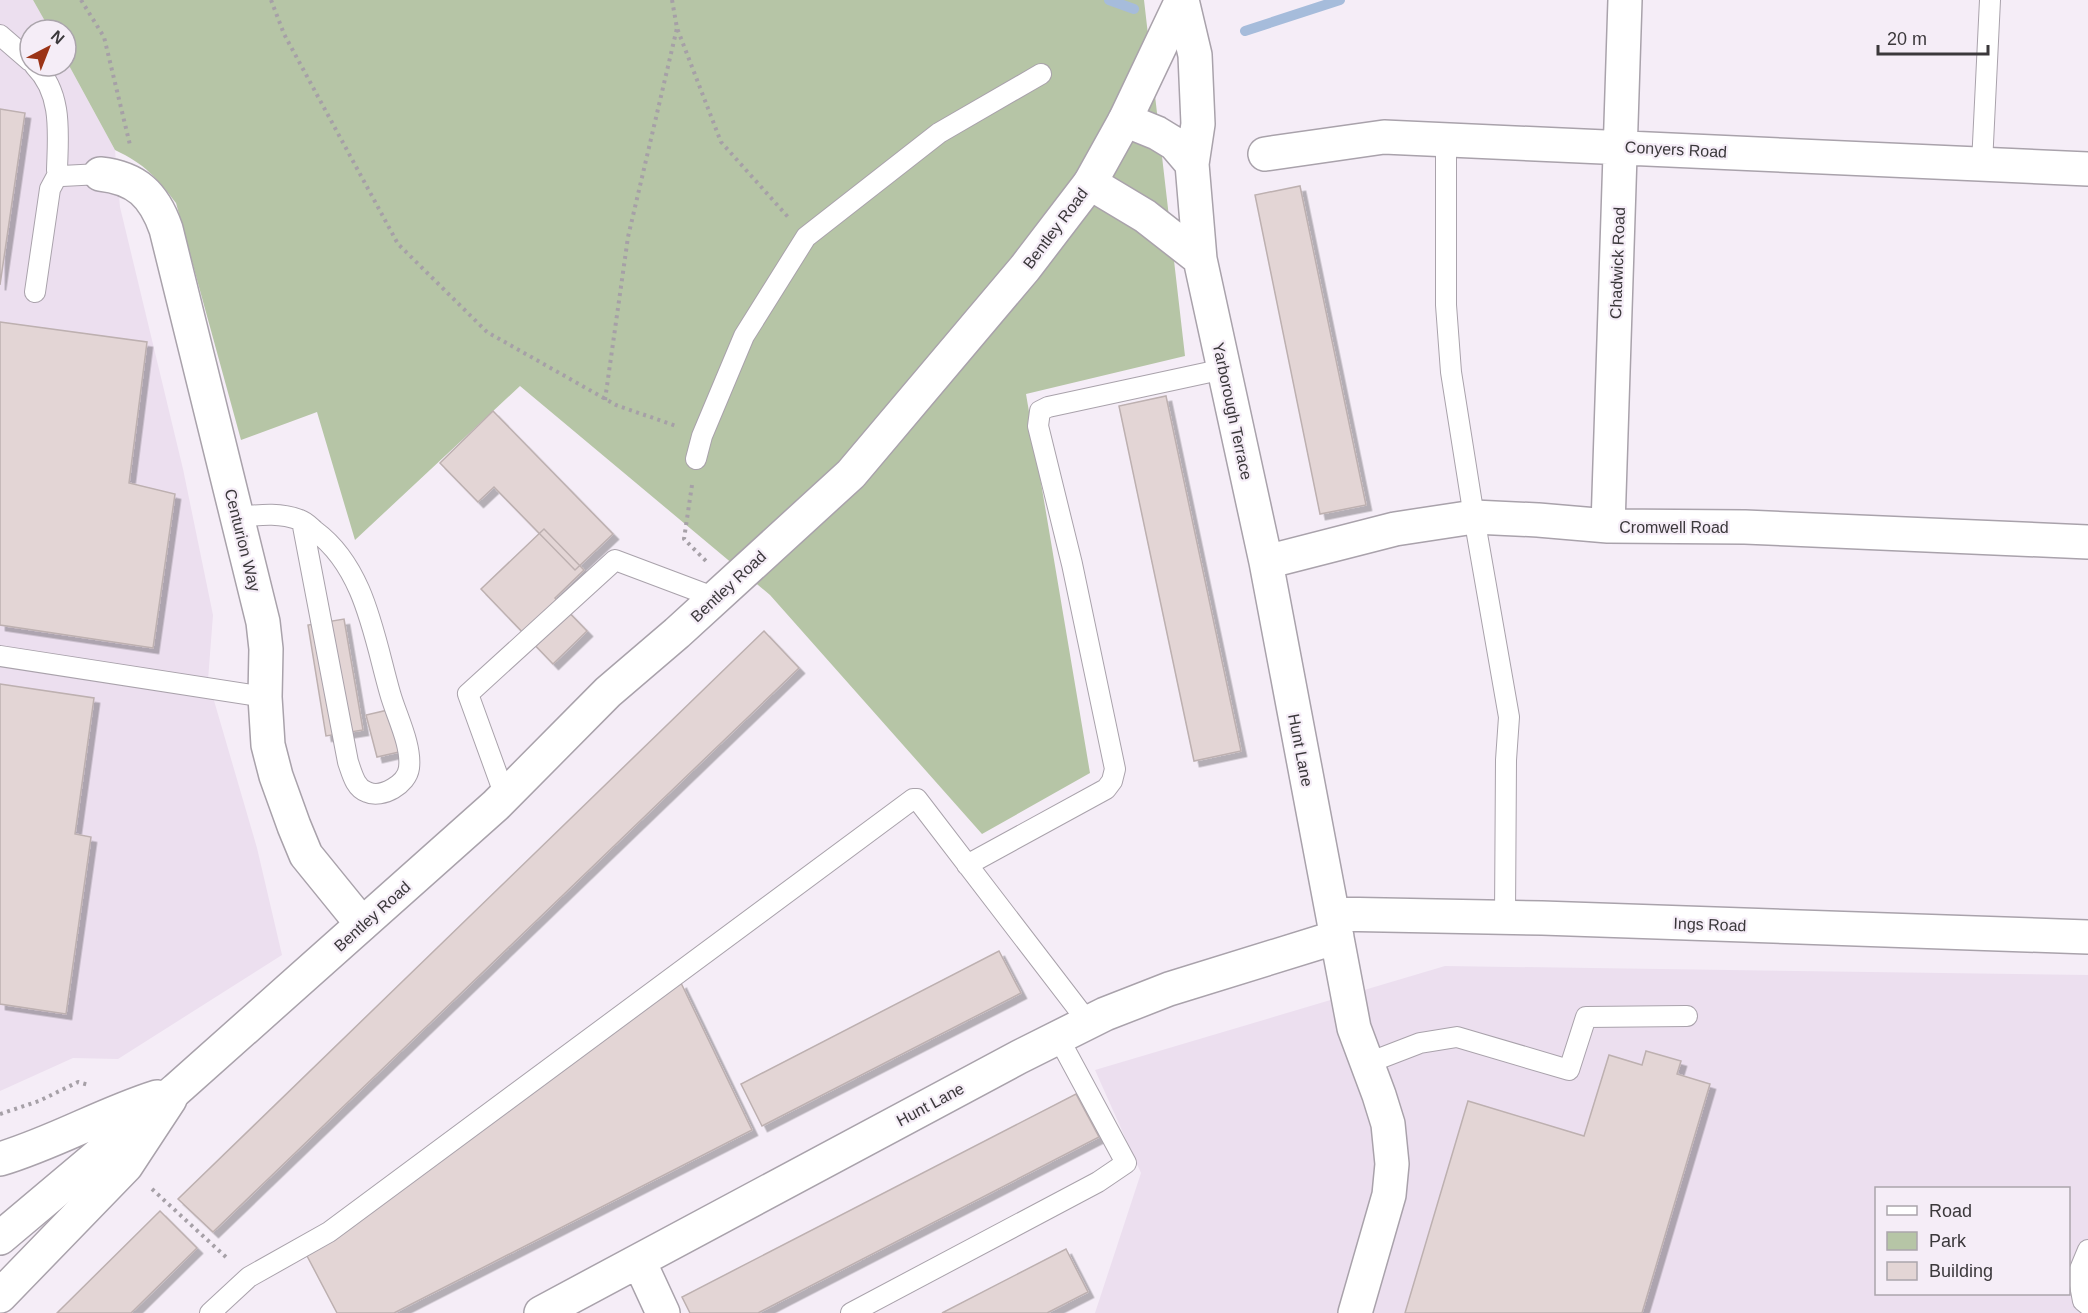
<svg xmlns="http://www.w3.org/2000/svg" width="2088" height="1313" font-family="Helvetica,sans-serif">
<defs>
<filter id="shadow"><feDropShadow dx="5.5" dy="5.5" stdDeviation="0" flood-color="#0004"/></filter>
</defs>
<rect width="100%" height="100%" fill="#f5edf7"/>
<!-- built -->
<path fill="#ecdfef" fill-rule="evenodd" d="M0 0H33L50 30H30V66H66V60L115 150 120 207 183 469 213 615 208 680 257 848 282 955 118 1059 73 1058 0 1091Z
M1445 966 2088 975V1313H1095L1141 1173 1095 1070ZM1876 1188H2068V1294H1876Z"/>
<!-- green -->
<path fill="#b6c5a6" d="M33 0H1144L1185 356 1026 394 1090 773 982 834 770 595 520 386 355 540 317 412 241 440 176 203C157 178 145 164 115 150L66 60V30H50Z"/>
<g fill="none" stroke-linecap="round" stroke-linejoin="round">
<!-- stream -->
<path stroke="#a6bcdb" stroke-width="10" d="M1109 0 1134 9
M1245 31 1340 0"/>
</g>
<!-- building -->
<path fill="#e3d5d5" stroke="#bdb0b0" stroke-width="1.5" filter="url(#shadow)" d="M0 109 25 113 0 285Z
M1300 186 1366 505 1320 514 1255 195Z
M0 322 147 342 129 483 175 494 153 648 0 625Z
M1166 396 1241 751 1194 761 1119 406Z
M493 411 613 534 575 570 494 487 478 502 440 463Z
M544 529 584 570 555 598 587 631 553 664 481 589Z
M344 619 363 730 326 736 308 625Z
M764 631 799 668 213 1232 178 1199Z
M0 684 94 698 75 834 91 837 66 1014 0 1004Z
M388 710 399 752 377 757 366 715Z
M999 951 1021 993 762 1126 741 1084Z
M681 983 752 1130 394 1313H337L306 1254Z
M1646 1051 1681 1061 1677 1074 1710 1084 1642 1313H1405L1468 1101 1584 1136 1609 1055 1642 1065Z
M1076 1094 1099 1137 758 1313H690L682 1297Z
M160 1211 197 1248 131 1313H57Z
M1066 1249 1088 1292 1047 1313H942Z"/>
<g fill="none" stroke-linecap="round" stroke-linejoin="round">
<defs>
<path id="service" d="M0 35 30 61
M35 66C63 94 58 134 57 170L58 174 62 176 100 174
M1446 139V305L1451 372 1474 517 1509 717 1506 760 1505 917
M1982 164 1990 0
M35 292 50 189 58 174
M696 459 702 436 744 336 806 237 939 133 1041 74
M237 517C259 515 279 512 300 520 306 522 310 527 315 531 365 568 374 637 390 693 396 715 412 745 409 768 407 784 382 799 367 792 355 788 352 773 348 762L302 521
M0 656 265 697
M505 796 468 694 615 560 716 598
M967 865 1106 789 1112 781 1115 769 1072 564 1038 426 1040 411 1048 407 1224 369
M1368 1063 1420 1043 1457 1037 1569 1070 1586 1017 1687 1016
M2088 1250 2078 1274 2083 1301 2088 1305
M210 1313 249 1277 329 1232 913 799H917L1088 1022
M851 1313 1098 1182 1126 1163 1058 1037"/>
<path id="minor" d="M1182 0 1195 55 1198 124 1192 164
M1125 120 1157 133 1175 144 1192 164 1200 259 1266 562 1354 1028 1379 1095 1388 1124 1392 1164 1389 1195 1355 1313
M1265 154 1384 137 2088 169
M100 174C137 178 154 195 166 229L263 622 266 649 265 697 268 745 276 776 294 826 306 855 362 924
M1090 183 1145 216 1200 259
M1608 526 1625 0
M1266 562 1395 529 1474 517 1538 520 1608 526 1745 527 2088 542
M1333 914 1542 918 2088 937
M639 1261 663 1313
M0 1296 126 1166 170 1099
M541 1313 1019 1057 1105 1014 1169 989 1337 937"/>
<path id="trunk" d="M0 1159C54 1143 103 1114 157 1097
M0 1238 176 1090 496 805 608 692 677 633 851 474 1025 268 1090 183 1125 120 1182 0"/>
</defs>
<!-- service casing -->
<use href="#service" stroke="#a9a2ab" stroke-width="22"/>
<!-- minor casing -->
<use href="#minor" stroke="#a9a2ab" stroke-width="36"/>
<!-- trunk casing -->
<use href="#trunk" stroke="#a9a2ab" stroke-width="36"/>
<!-- path -->
<path stroke="#a6a0a7" stroke-width="4" stroke-dasharray="3 4.5" stroke-linecap="butt" d="M81 0 104 37 130 145
M271 0 284 34 398 244 487 332 616 405 676 426
M672 0 677 28 721 142 788 217
M605 400 628 237 677 28
M692 485 684 539 706 561
M0 1114 39 1101 78 1082 89 1085
M152 1189 228 1259"/>
<!-- service -->
<use href="#service" stroke="#fff" stroke-width="20"/>
<!-- minor -->
<use href="#minor" stroke="#fff" stroke-width="33"/>
<!-- trunk -->
<use href="#trunk" stroke="#fff" stroke-width="33"/>
</g>
<g text-anchor="middle" stroke-width="4.5" stroke-linejoin="round" paint-order="stroke">
<!-- street labels -->
<g font-size="16" fill="#3b383b" stroke="#f5edf7">
<text transform="translate(1676 149) rotate(3)" y="6">Conyers Road</text>
<text transform="translate(1055 228) rotate(-53)" y="6">Bentley Road</text>
<text transform="translate(1617 263) rotate(-88)" y="6">Chadwick Road</text>
<text transform="translate(1233 411) rotate(78)" y="6">Yarborough Terrace</text>
<text x="1674" y="533">Cromwell Road</text>
<text transform="translate(243 540) rotate(76)" y="6">Centurion Way</text>
<text transform="translate(728 586) rotate(-43)" y="6">Bentley Road</text>
<text transform="translate(1301 750) rotate(79)" y="6">Hunt Lane</text>
<text transform="translate(372 916) rotate(-42)" y="6">Bentley Road</text>
<text transform="translate(1710 924) rotate(2)" y="6">Ings Road</text>
<text transform="translate(930 1104) rotate(-28)" y="6">Hunt Lane</text>
</g>
</g>
<!-- legend -->
<rect x="1875" y="1187" width="195" height="108" fill="#f5edf7" stroke="#aba5ac" stroke-width="1.5"/>
<rect x="1887" y="1206" width="30" height="9" fill="#ffffff" stroke="#aba5ac" stroke-width="1.5"/>
<text x="1929" y="1217" font-size="18" fill="#3b383b">Road</text>
<rect x="1887" y="1232" width="30" height="18" fill="#b6c5a6" stroke="#aba5ac" stroke-width="1.5"/>
<text x="1929" y="1247" font-size="18" fill="#3b383b">Park</text>
<rect x="1887" y="1262" width="30" height="18" fill="#e3d5d5" stroke="#aba5ac" stroke-width="1.5"/>
<text x="1929" y="1277" font-size="18" fill="#3b383b">Building</text>
<!-- north arrow -->
<g transform="translate(48 48) rotate(42)"><circle r="28" fill="#f5edf7" stroke="#aba5ac" stroke-width="1.5"/>
<path d="M0-4.5L10 22L0 15L-10 22Z" fill="#9b3316"/>
<text y="-9" font-size="16" font-weight="bold" text-anchor="middle" fill="#3b383b">N</text>
</g>
<!-- scale -->
<path d="M1878 45v9h110v-9" fill="none" stroke="#3b383b" stroke-width="3"/>
<text x="1887" y="45" font-size="18" fill="#3b383b" stroke="#f5edf7" stroke-width="4.5" paint-order="stroke">20 m</text>
</svg>
